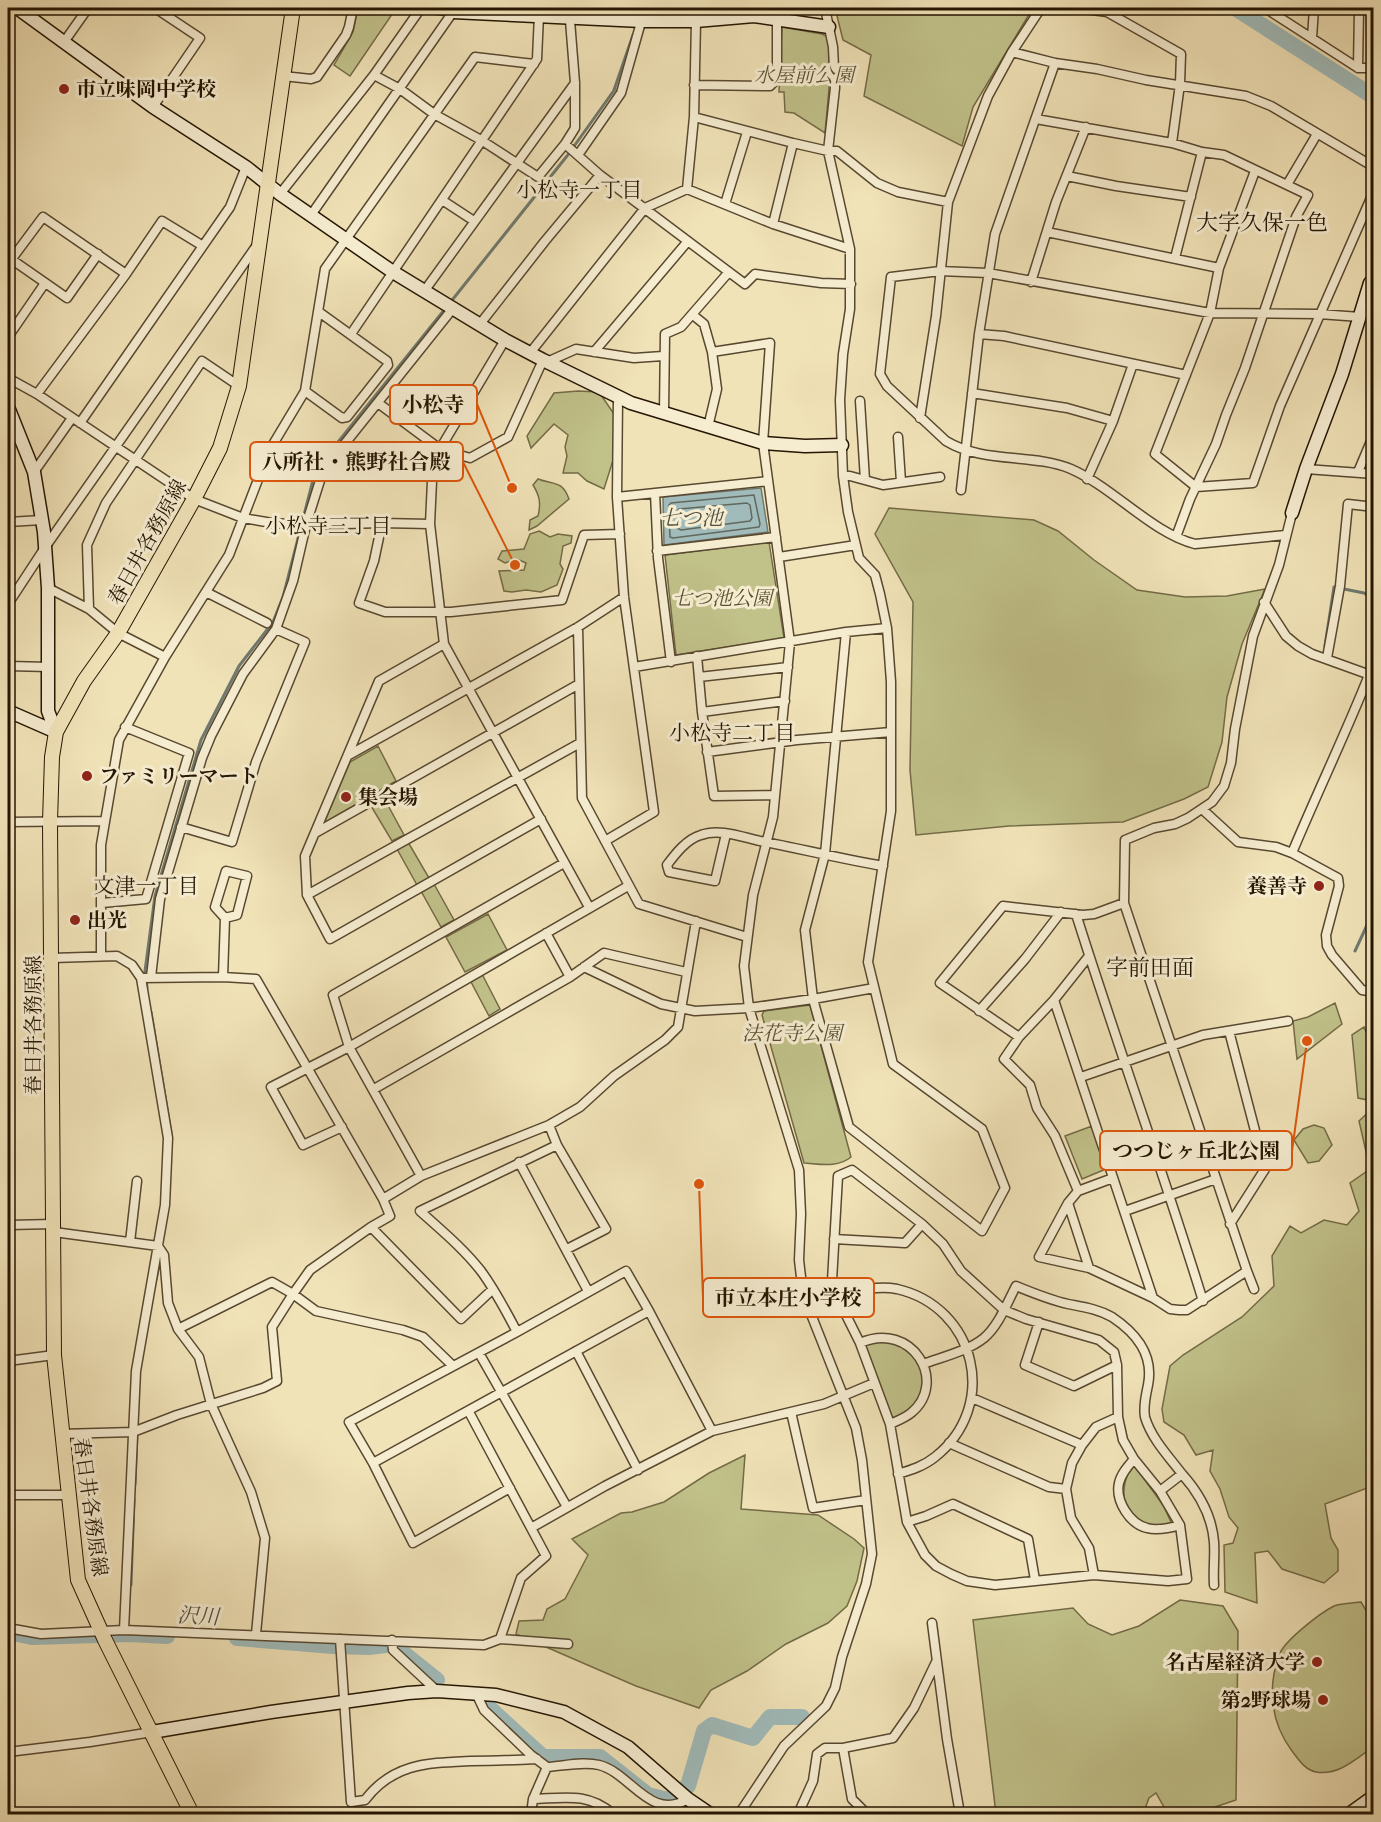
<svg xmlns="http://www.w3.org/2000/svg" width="1381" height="1822" font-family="'IM FELL French Canon','Noto Serif JP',serif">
<rect width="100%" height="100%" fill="#f1e3b8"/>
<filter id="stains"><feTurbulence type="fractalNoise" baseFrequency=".00333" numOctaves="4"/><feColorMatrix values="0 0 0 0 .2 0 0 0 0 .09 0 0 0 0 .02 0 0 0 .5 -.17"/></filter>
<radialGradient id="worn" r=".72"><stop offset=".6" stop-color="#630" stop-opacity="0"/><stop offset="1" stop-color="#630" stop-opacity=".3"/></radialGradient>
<!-- green -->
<path fill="#c1c18a" stroke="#736b46" stroke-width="1.5" d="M358 8 395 10 350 76 334 65 353 32Z
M835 8H1033L973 107 962 146 864 96 871 55 843 40Z
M782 27 822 34 826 36 829 42V89L825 133 794 113 785 112 784 92H779Z
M578 391 599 392 614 414V457L604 489 587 481 578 473H563L567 456 565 447 568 435 554 424 531 448 527 436 554 393Z
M538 479C554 485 562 480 569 499L537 526 529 530 530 520 538 516C541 504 540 496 533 485Z
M889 508 1034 520 1058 531 1094 560 1137 590 1185 597 1227 596 1265 589 1242 644 1227 697 1222 742 1208 787 1184 799 1123 822 1009 826 916 835 910 770 913 602 875 534Z
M539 531 550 537 558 534 572 536 571 543 563 546 560 564 563 569 557 585 541 592 526 590 512 592 504 591 499 571 524 570 526 563 517 559 505 563 498 559 502 551 524 549 530 534Z
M769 542 784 638 676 655 665 555Z
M378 746 396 781 324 823 350 762Z
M384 798 404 835 392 841 371 806Z
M408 842 429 878 417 885 397 849Z
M434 884 454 920 441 927 421 891Z
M488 914 507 950 465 972 446 937Z
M482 974 500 1009 489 1016 470 980Z
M1335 1003 1342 1024 1297 1059 1293 1021 1308 1017Z
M810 1005 851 1157C838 1168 820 1164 804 1163L762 1015 764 1011Z
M1364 1027 1372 1047 1373 1101 1358 1098 1352 1035Z
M1373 1108V1483L1370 1487 1325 1504 1331 1538 1338 1550V1571L1324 1583 1282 1569 1268 1551 1255 1553 1257 1603 1225 1592 1224 1545 1233 1543 1238 1528 1229 1517 1220 1489 1210 1471 1213 1450 1196 1455 1184 1435 1164 1422 1162 1409 1170 1366 1183 1355 1242 1317 1274 1286 1272 1256 1290 1226 1301 1233 1324 1220 1347 1225 1359 1211 1350 1183 1370 1169 1359 1121Z
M1314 1125 1324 1128 1332 1145 1319 1161 1308 1163 1294 1140 1303 1129Z
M1092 1126 1106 1169 1082 1179 1065 1136Z
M891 1340C897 1344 906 1348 911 1353 927 1369 927 1394 911 1409 906 1414 897 1417 891 1421L863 1344Z
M745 1455 741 1509 818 1515 854 1539 864 1548 857 1581 847 1606 828 1623 786 1644 747 1671 711 1690 699 1708 636 1686 516 1634 519 1621 543 1620 547 1609 565 1599 588 1555 572 1539 621 1513 632 1512 664 1502 709 1473Z
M1134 1465 1163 1505 1172 1524C1164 1525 1155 1527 1147 1525 1120 1517 1118 1483 1134 1465Z
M1180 1600 1223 1606 1238 1631 1236 1800 1194 1814H1168L1156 1793 1149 1798 1143 1814H1126L1110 1809 1090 1814H996L973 1620 1073 1608 1088 1624 1112 1635 1139 1626Z
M1361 1602 1373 1622V1747C1356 1759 1338 1776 1316 1772 1305 1770 1299 1760 1292 1751 1271 1723 1267 1689 1279 1655 1284 1641 1320 1613 1334 1606 1341 1603 1353 1603 1361 1602Z"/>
<!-- water -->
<path fill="#a0bbba" stroke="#6f7970" stroke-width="1.5" d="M761 488 768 532 664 545 663 497Z"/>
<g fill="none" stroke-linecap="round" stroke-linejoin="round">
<!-- shore -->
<path stroke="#62685e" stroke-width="1.5" d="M754 495 760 524 759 527 673 538 670 537 669 505 671 503Z
M747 503 750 505 752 518 750 521 681 530 677 528V512L679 509Z"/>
<!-- stream -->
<path stroke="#6f7970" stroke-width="3" d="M449 304 567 156 615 89 614 90 633 35
M1325 646 1334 587 1364 593 1374 599
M1355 951 1374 910
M147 988 145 971 155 896 201 740 239 666 273 622 283 597 314 476 322 462 445 309
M151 1012 171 1133
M155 1284 161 1256
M135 1484 137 1433
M131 1585 134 1499"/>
<!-- river -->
<path stroke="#a0bbba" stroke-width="16" d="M1235 8 1374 97
M8 1632 32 1637 129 1634 167 1636
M237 1638 333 1646 369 1647 386 1645
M397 1648 437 1680
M485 1704 543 1757H600L648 1795 668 1800 673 1797
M686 1787 688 1786 704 1731 712 1725 753 1738 770 1717H802"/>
<defs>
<path id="street" d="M424 8 453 12
M825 8 833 47 835 88 828 151 850 249V309L843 354 840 400 843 476 848 512 859 558 875 575 880 594 887 628 891 682V811L868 962 893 1064 982 1129 1005 1188 982 1231 849 1127 813 999 805 930 825 854 846 632
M1078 8 1107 12 1181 54 1180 84 1172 143
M1265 8 1358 68H1374
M1312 38 1314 8
M64 42 88 8
M1012 52 1055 63 1097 69 1146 80 1246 96 1271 106 1374 167
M1358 68 1359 8
M374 75 400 89 434 114 481 140 538 177 565 144 575 128V83L569 8
M283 76 311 79 317 77 346 35 349 27 353 8
M694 85 770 86 777 79V18
M153 107 200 38 155 8
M694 117 793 143 828 151H837L877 183 898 192 948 202
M1036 119 1172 143 1202 152 1224 155 1308 195 1296 217 1245 368 1226 415 1216 444 1190 499 1176 537
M565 144 600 175 745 284 755 274 821 283 851 284
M578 155 621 93 645 8
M1255 171 1219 268 1210 313 1155 454 1196 487 1253 483 1280 406 1374 191
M1067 176 1116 186 1191 197
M1288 183 1317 134
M687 189 694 117 696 21
M280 194 374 75 421 8
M442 200 474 221
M725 204 747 132
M311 215 455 9
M773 224 793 143
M1047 232 1219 268
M1175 258 1202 152
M11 259 67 298 98 254
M8 264 43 217 126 274
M1031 282 1056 202 1086 127
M425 290 575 83
M693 315 704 324 712 352 717 389 708 427
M480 324 545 241 600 175
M351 334 537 59 539 15
M979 334 1004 336 1186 375
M8 337 45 283
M505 340 440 449 432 481 430 524 444 644 589 907
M594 352 688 241
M712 352 770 343 763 443 790 642 773 817 753 895 744 966 749 1008 799 1170 801 1214 799 1260 803 1294 856 1428 862 1460 872 1554 866 1584 842 1657 835 1688 826 1706 784 1746 739 1814
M530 353 645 208 687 189 773 224 850 249
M547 362 576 349 634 358 663 356
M8 378 37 394 194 499 243 518 272 523 306 525 382 523 430 524
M305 391 342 418 347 417 388 365 387 361 319 312
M972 393 1067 408 1113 421
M37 394 126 274 162 221 203 246
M860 401 865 480
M378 403 440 449 470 458 508 437 543 360
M664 413 665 334 681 327 728 273
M920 418 936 316 948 202 988 96 1012 52 1041 8
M80 423 230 207 246 167
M898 437 901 482
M1306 469 1374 474
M34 472 72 418
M1358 472 1374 434
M843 476H850L883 485 940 477
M1087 479 1113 421 1133 364
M961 490 979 334 995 234 1055 63
M655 493 658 558 671 662
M617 497 768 481
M8 522 42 520
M382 523 374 561 359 603 385 612H451L562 600 584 535 620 534
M1286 535 1195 544C1152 533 1114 488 1071 469 1032 453 984 464 946 441L887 386 880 374 891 277 940 271 988 273 1210 313 1319 314 1360 317
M657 551 776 537
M779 557 856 545
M48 588 89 609 118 633 165 657
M206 592 267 623
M1264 602 1286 636 1298 646 1312 654 1373 676
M8 604 46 546 257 245
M89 609 87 545 106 503 202 361 239 386
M578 627 582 798 639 904 747 937
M444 644 379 681 305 856 307 895 330 939 541 819
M697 656 702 712 714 796 775 795
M1327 658 1340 586 1348 504 1374 507
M8 666 49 667
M634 667 846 632 887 628
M699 677 788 667
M702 712 785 701
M707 752 797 740 891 732
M349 755 578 627 624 597
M1202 809 1238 842 1276 847 1292 853C1317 793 1345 735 1369 675
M8 822 105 821
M181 827 232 842 256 762 305 642 276 629
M317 832 579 684
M726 834 715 881 669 872 667 865C676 853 687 839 701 835 719 828 742 837 760 841 801 849 842 859 883 866
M605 841 654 812 624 597 617 497 618 397
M1292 853 1338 878 1339 886 1326 935 1327 946 1332 955 1362 990 1374 992
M307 895 580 743
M102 903 146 899 189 753 125 727
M1076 914C1117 1044 1163 1171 1203 1301
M546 933 570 977
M101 956V845L119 740 165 657 229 555 269 451 305 391 325 269 475 57 534 64
M1089 956 1054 1000 1019 1037 1004 1059 1030 1085 1037 1108 1055 1136 1078 1191 1068 1203 1039 1257 1089 1268 1153 1298 1170 1309 1179 1310H1187L1247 1271 1124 903 1125 840 1154 828 1175 824 1188 818 1212 802 1224 786 1231 763 1235 729 1253 636 1279 565 1292 513
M52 958 117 956 132 965 141 978 168 1138 165 1205 136 1371 124 1630
M584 967 661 1004 695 1011 749 1008 813 999 874 988
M151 977 160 899 202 758 211 736 243 674 276 629 293 581 306 525 323 471 454 307
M223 977 225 918 215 907 226 871 247 876 237 915 225 918
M1054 1000 1153 1298
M979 1011 1025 959 1061 912
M1229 1031 1265 1169 1230 1224
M1019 1037 940 983 1003 906 1083 915 1094 914 1124 903
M1081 1077 1203 1035 1288 1021
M374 1089 570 977 604 953 686 972
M549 1125 557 1145 606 1229 567 1249
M342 1127 303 1145 271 1087 349 1047 628 886
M519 1162 588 1291
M852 1170 922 1224 943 1244 961 1271 1004 1310 1026 1319 1099 1340 1114 1352 1117 1365 1118 1417 1123 1440 1134 1459 1160 1491 1180 1525 1187 1579 1168 1581 1094 1575 995 1585 967 1581 951 1574 936 1566 925 1555 907 1522 890 1424 860 1343 845 1313 832 1281 838 1176Z
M421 1176 349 1047 333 995 564 863
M1078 1191 1113 1178
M383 1199 421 1176 549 1125 580 1107 614 1076 665 1040 678 1027 696 921
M1068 1203 1089 1268
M1125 1211 1216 1179
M8 1225 54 1224
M371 1227 461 1319 493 1289
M54 1232 158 1246 164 1255 168 1303 178 1329 199 1357 211 1404 251 1492 265 1538 256 1634
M834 1239 905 1243 922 1224
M130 1242 137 1181
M1247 1271 1254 1289
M838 1296C857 1291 877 1285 897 1289 976 1307 1000 1406 935 1457 924 1466 911 1470 898 1474
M1039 1322 1025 1365 1074 1386 1117 1365
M178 1329 272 1282 293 1294 316 1311 403 1330 423 1337 453 1366
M517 1332C506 1311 495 1290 481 1271 463 1248 441 1230 420 1211L557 1145
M860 1343C912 1320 949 1382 911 1413 905 1418 897 1421 890 1424
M576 1351 638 1470
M479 1353 567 1507
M8 1361 54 1355
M923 1364C942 1357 968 1351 984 1338 999 1325 1007 1303 1016 1286 1033 1293 1050 1300 1068 1304 1083 1307 1098 1309 1112 1317 1136 1333 1154 1354 1148 1385 1146 1395 1143 1406 1145 1417 1151 1438 1169 1457 1182 1474L1160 1491
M972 1398 1082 1445
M469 1412 546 1556 521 1578 500 1639
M791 1412 813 1508 866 1500
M61 1434 133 1432 177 1415 263 1388 277 1381 272 1327 293 1294 310 1270 371 1227 390 1216 383 1199 256 979 223 977 141 978
M949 1443 1049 1487 1066 1489
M1134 1459C1128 1466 1121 1474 1119 1483 1115 1501 1130 1524 1147 1528 1158 1531 1170 1528 1180 1525
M373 1463 649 1311
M1182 1474C1199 1493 1212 1516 1214 1542 1215 1556 1213 1570 1214 1585
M510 1488 413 1543 373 1463 349 1422 517 1332 626 1271 649 1311 712 1431
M8 1495H68
M907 1522 926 1516 953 1504 1028 1539 1035 1580
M531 1528 605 1486 712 1431 824 1404 874 1383
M1094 1575 1089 1548 1071 1518 1066 1489 1072 1463 1082 1445 1096 1427 1118 1417
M932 1623 947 1739 960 1814
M8 1628 41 1634 124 1630 484 1645 500 1639 568 1644
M340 1639 351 1802 365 1800C393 1763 428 1763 471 1761 493 1761 515 1760 537 1759
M392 1640 393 1650 437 1691
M476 1693 484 1710 531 1755 547 1767C564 1766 583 1761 599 1765 631 1773 650 1822 688 1799
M843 1748 852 1799 867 1814
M8 1752 90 1742 152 1732
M533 1799C564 1798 588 1792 613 1814
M531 1814 533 1799 547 1767
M798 1814 813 1781 817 1754 825 1748H843L893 1738 914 1708 936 1662"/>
<path id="secondary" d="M17 8 153 107 246 167 280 194 393 272 505 340 543 360 631 403 763 443 805 446 842 445
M453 12 642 21H696L754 16 829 27
M8 407 34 472 44 532 48 588V711L56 732
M1292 513 1306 469 1342 374 1370 283 1374 279
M8 711 56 732
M152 1732 271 1712 408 1693 437 1691 496 1695 564 1712 628 1747 688 1799 710 1814
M1349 1814 1374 1796"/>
<path id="primary" d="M192 1814 105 1640 78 1580 54 1355 50 822 52 757 56 732 84 681 118 633 194 499 220 448 239 386 293 8"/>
</defs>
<!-- street casing -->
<use href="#street" stroke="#584830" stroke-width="11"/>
<!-- secondary casing -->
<use href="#secondary" stroke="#251502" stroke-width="15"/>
<!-- primary casing -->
<use href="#primary" stroke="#251502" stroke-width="16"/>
<!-- street -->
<use href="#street" stroke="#f6edd1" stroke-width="8"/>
<!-- secondary -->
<use href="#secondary" stroke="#f6edd1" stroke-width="12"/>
<!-- primary -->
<use href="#primary" stroke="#f1e3b8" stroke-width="14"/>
</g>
<!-- markers -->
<g fill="#8f2418" stroke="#f6edd1" stroke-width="2">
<circle cx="64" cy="89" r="6"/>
<circle cx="87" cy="776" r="6"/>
<circle cx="346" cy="797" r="6"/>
<circle cx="1319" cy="886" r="6"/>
<circle cx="75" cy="920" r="6"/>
<circle cx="1317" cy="1662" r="6"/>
<circle cx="1323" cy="1700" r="6"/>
</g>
<g text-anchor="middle" stroke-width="6" stroke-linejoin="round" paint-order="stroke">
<!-- park labels -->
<g font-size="20" font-style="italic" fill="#5c5132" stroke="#f6edd1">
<text x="804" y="82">水屋前公園</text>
<text x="722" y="605">七つ池公園</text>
<text x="792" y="1040">法花寺公園</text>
</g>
<!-- poi labels -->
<g font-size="20" font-weight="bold" fill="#251502" stroke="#f6edd1" text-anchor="start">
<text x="76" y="96">市立味岡中学校</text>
<text x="99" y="783">ファミリーマート</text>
<text x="358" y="804">集会場</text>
<text x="1307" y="893" text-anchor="end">養善寺</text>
<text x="87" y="927">出光</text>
<text x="1305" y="1669" text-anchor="end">名古屋経済大学</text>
<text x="1311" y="1707" text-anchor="end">第2野球場</text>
</g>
<!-- street labels -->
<g font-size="20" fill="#251502" stroke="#f6edd1">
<text transform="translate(147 542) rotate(-61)" y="7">春日井各務原線</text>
<text transform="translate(33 1025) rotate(-90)" y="7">春日井各務原線</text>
<text transform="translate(91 1507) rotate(82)" y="7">春日井各務原線</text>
</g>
<!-- neighbourhood labels -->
<g font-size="21" fill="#251502" stroke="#f6edd1">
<text x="579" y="197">小松寺一丁目</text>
<text x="328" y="533">小松寺三丁目</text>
<text x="732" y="740">小松寺二丁目</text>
<text x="146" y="893">文津一丁目</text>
</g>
<!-- water labels -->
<g font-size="21" font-style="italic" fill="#504f42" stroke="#f6edd1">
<text x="691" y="525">七つ池</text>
<text transform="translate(198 1616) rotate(3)" y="7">沢川</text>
</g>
<!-- quarter labels -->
<g font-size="22" fill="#251502" stroke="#f6edd1">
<text x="1262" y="230">大字久保一色</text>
<text x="1150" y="975">字前田面</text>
</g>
</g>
<!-- callouts -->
<path fill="none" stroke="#de560c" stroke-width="2" d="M512 488L477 404M515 565L463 462M1307 1041L1292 1151M699 1184L703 1298"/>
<g fill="#de560c" stroke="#f6edd1" stroke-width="2">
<circle cx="512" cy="488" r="6"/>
<circle cx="515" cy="565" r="6"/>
<circle cx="1307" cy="1041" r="6"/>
<circle cx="699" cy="1184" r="6"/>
</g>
<g fill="#f6edd1" stroke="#de560c" stroke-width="2">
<rect x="390" y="385" width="87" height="39" rx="6"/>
<rect x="250" y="442" width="213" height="39" rx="6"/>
<rect x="1100" y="1131" width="192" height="39" rx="6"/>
<rect x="703" y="1278" width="171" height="39" rx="6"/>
</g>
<g font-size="21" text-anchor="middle" font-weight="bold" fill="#251502">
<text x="433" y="412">小松寺</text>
<text x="356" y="469">八所社・熊野社合殿</text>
<text x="1196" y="1158">つつじヶ丘北公園</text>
<text x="788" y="1305">市立本庄小学校</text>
</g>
<!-- margin -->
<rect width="1381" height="1822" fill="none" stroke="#f1e3b8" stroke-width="30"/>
<rect x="9" y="9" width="1363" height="1804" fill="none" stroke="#251502" stroke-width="3"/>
<rect x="15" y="15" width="1351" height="1792" fill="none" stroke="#251502" stroke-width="1.5"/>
<rect width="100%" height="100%" filter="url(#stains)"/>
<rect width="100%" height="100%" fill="url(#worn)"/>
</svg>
